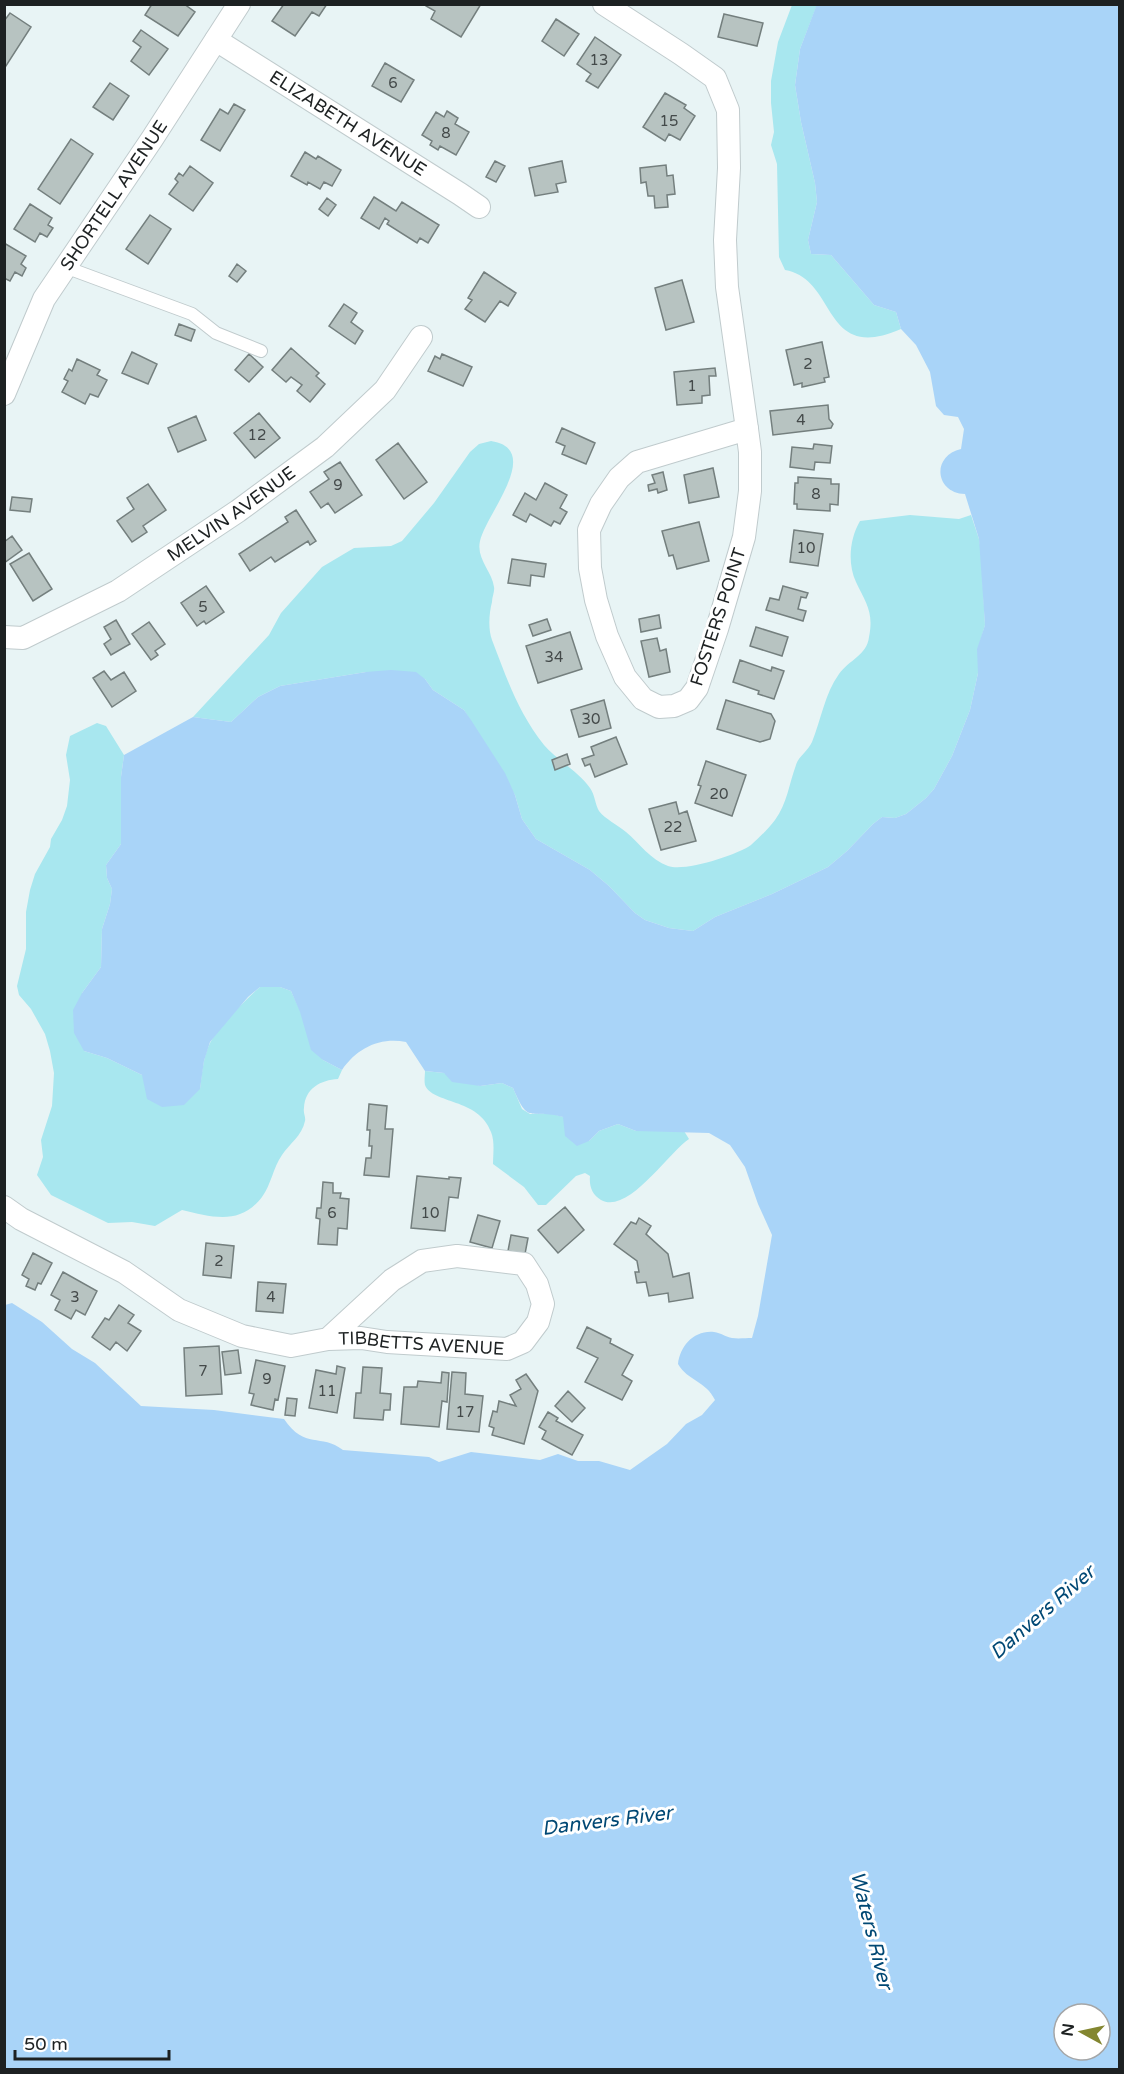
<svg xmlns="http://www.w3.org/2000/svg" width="1124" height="2074" font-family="'Varela Round',sans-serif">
<rect width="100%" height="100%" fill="#e8f4f5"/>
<!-- green -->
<path fill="#a8e7ef" d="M792 5H817L800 49 795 85 801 122 815 183 817 202 808 240 811 254 831 255 874 305 896 312 901 329C821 364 838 279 785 270L779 257 777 164 771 145 774 132 771 103V81L778 42Z
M491 441C544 449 486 514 480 541 476 559 492 571 494 587 495 591 492 597 492 602 489 613 488 629 492 640 507 679 518 712 544 745 557 760 579 772 590 788 595 795 595 804 599 811 605 819 618 825 626 832 639 843 651 860 668 866 685 872 737 855 751 845 759 838 769 828 775 820 787 804 789 784 796 765 798 757 808 751 812 742 821 720 825 693 839 674 849 660 867 655 869 637 874 612 866 603 856 582 847 563 850 538 860 521L910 515 959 519 971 515 979 539 981 551 985 625 978 649V673L970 710 952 756 934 789 926 798 906 814 895 818 882 817 873 824 847 851 828 867 772 894 715 917 693 931 669 928 645 920 635 913 609 886 590 870 536 839 522 819 515 795 464 710 433 690 425 679 366 672 280 686 258 697 231 722 193 717 269 635 281 613 322 567 354 548 391 546 402 541 434 503 470 452 479 444Z
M97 723 106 726 124 755 121 777V844L106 865 107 878 112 889 110 904 102 929 101 967 82 993 84 1051 107 1058 142 1075 200 1089C202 1074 203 1057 210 1043 217 1029 247 998 260 987H280L291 991 323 1060 342 1070 338 1079C321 1080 305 1088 304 1108 303 1113 306 1117 305 1121 302 1136 289 1144 282 1155 273 1168 271 1185 262 1197 240 1226 212 1217 182 1210L155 1226 132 1222 108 1223 51 1195 37 1175 43 1157 41 1140 52 1106 54 1073 50 1051 45 1034 31 1009 19 995 17 986 26 949V912L30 890 35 874 50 847 51 839 62 820 67 806 70 780 66 755 70 736Z
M425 1071 444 1073 480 1086 502 1083 513 1088 522 1109 530 1114 550 1113 563 1117 589 1141 599 1131 618 1124 636 1131H684L689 1139C668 1153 628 1215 601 1200 592 1195 589 1186 590 1176L585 1173 576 1176 546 1205H538L524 1187 493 1164C493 1154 495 1142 491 1132 479 1098 432 1104 425 1085 424 1081 425 1075 425 1071Z"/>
<!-- water -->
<path fill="#a9d4f8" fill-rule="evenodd" d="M817 4 1119 5V2069H5V1305L12 1303 42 1322 72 1349 95 1363 141 1406 214 1410 284 1419C305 1450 321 1433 343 1450L429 1457 439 1462 471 1452 540 1460 558 1454 578 1461H599L630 1470 667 1444 686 1424 702 1415 715 1400C706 1381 688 1381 678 1364 680 1346 694 1330 714 1332 721 1333 726 1337 732 1338 738 1339 746 1338 752 1338L758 1316 772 1235 758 1204 745 1167 730 1145 709 1133 636 1131 618 1124 599 1131 589 1141 577 1146 565 1136 563 1117C529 1108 529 1126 513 1088L502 1083 480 1086 452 1082 444 1073 425 1071 406 1042C380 1037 357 1048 342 1070L323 1060 311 1050 300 1012 291 991 280 987H260L248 997 210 1042 204 1061 200 1089 184 1105 162 1107 147 1099 142 1075 107 1058 84 1051 74 1033 73 1010 82 993 101 967 102 929 110 904 112 889 107 878 106 865 121 844V777L124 755 193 717 231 722 258 697 280 686 366 672 391 670 416 672 425 679 433 690 464 710 471 720 505 773 515 795 522 819 536 839 590 870 609 886 635 913 645 920 669 928 693 931 715 917 772 894 828 867 847 851 873 824 882 817 895 818 906 814 926 798 934 789 952 756 970 710 978 673 977 649 985 625 979 539 965 494C935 493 931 456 961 449L964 429 958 417 944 415 936 406 930 372 916 345 901 329 896 312 874 305 831 255 811 254 808 240 817 202 815 183 801 122 795 85 800 49ZM1064 2014H1100V2050H1064Z"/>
<!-- building -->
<path fill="#b7c3c1" stroke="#747f7e" stroke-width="1.5" d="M152 4H184L195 12 178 36 145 15Z
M284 4H327L319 16 312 12 295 36 272 21Z
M427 4H481L461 37 431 19 435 11 426 6Z
M10 13 31 27 4 69V21Z
M724 14 763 23 757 46 718 37Z
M556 19 579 34 564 56 542 41Z
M141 30 168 49 149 75 131 61 141 47 133 41Z
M595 37 621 55 598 88 586 81 591 74 577 64Z
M385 63 414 80 401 102 372 86Z
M110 83 129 96 113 120 93 107Z
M665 93 686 105 684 108 695 116 680 140 669 134 665 141 643 127Z
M234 104 245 110 220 151 201 140 220 109 228 114Z
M447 111 458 118 455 124 469 132 456 155 440 146 438 150 430 145 432 141 422 135 436 112 444 117Z
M71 139 93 154 60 204 38 189Z
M305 152 316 159 318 156 341 170 332 186 324 182 320 189 308 182 307 185 291 176Z
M495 161 505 166 496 182 486 177Z
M562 161 566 182 556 184 558 192 535 196 529 168Z
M666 165 667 176 673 175 675 194 667 195 668 207 655 208 654 196H648L646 182 641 183 640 168Z
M190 166 213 183 193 211 169 194 178 182 175 179 179 173 183 176Z
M374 197 396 211 402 202 439 225 428 243 420 238 417 243 387 224 389 221 385 218 379 229 361 218Z
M327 198 336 205 328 216 319 209Z
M30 204 52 218 48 225 53 228 47 237 40 233 35 242 14 229Z
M150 215 171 229 148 264 126 249Z
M4 243 26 256 21 264 26 268 22 276 15 272 10 281 4 278Z
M237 264 246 271 237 282 229 276Z
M484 272 516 293 508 306 500 301 485 322 465 309 472 300 468 298Z
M682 280 694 322 666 330 655 288Z
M344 304 357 313 351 322 363 331 355 344 329 326Z
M179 324 195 330 191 341 175 335Z
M822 342 829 377 824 378 825 382 802 387V383L794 385 786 350Z
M291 348 319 373 316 376 325 384 310 402 297 391 302 385 291 377 286 382 272 370Z
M132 352 157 364 148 384 122 373Z
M249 354 263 367 249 382 235 370Z
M442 354 472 367 463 386 428 371 435 356 440 359Z
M77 359 100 370 97 375 107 380 98 397 90 394 85 404 62 392 68 381 64 379 69 369 72 371Z
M715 368 716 376H709L710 395 702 396V403L677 405 674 372Z
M828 405 829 419 833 424 831 428 773 435 770 411Z
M259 413 280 438 255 458 234 433Z
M196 416 206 440 178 452 168 428Z
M562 428 595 443 586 464 562 454 565 446 556 442Z
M398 443 427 482 404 499 376 460Z
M814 444 832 446 830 463 815 462 814 470 790 467 792 447 813 449Z
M340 462 362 495 335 513 328 503 321 508 310 492 329 479 324 472Z
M713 468 719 497 689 503 684 475Z
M663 472 667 490 658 493 657 489 649 491 648 485 655 483 652 475Z
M798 477 831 479V484H839L838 505 830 504V511L797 509V504H794L795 483H798Z
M545 483 567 495 560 508 567 512 560 524 554 521 551 526 530 514 526 522 513 515 525 493 536 500Z
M148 484 166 510 143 526 147 532 132 542 117 521 134 509 127 498Z
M12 497 32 499 30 512 10 510Z
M296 510 316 541 310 545 308 541 275 562 271 557 250 571 239 554 288 522 285 517Z
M699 522 709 561 677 569 673 555 669 556 662 531Z
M794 530 823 534 818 566 790 562Z
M12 536 22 550 4 563V542Z
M29 553 52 589 33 601 10 564Z
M512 559 546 564 544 577 531 575 530 586 508 583Z
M206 586 224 612 206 624 204 621 197 626 181 603Z
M783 586 808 593 806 598 801 597 798 609 806 611 803 621 766 610 770 598 779 600Z
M659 615 661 628 641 632 639 619Z
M547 619 551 630 533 636 529 625Z
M116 620 130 644 111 655 104 644 111 639 104 627Z
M149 622 165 644 155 651 158 655 151 660 132 634Z
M756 627 788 637 782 656 750 646Z
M570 632 582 669 538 683 526 646Z
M657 638 660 651 666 649 670 672 649 677 641 641Z
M740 660 771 671 772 667 784 671 774 699 758 694 759 691 733 682Z
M104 671 111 680 124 672 136 691 112 707 93 678Z
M604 700 611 728 579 737 571 710Z
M726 700 771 714 775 721 770 739 760 742 717 729Z
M616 737 627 764 595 777 590 764 585 766 582 759 594 755 591 747Z
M567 754 570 764 555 770 552 760Z
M706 761 746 775 732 816 695 803 701 786 698 785Z
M676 802 679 814 687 811 696 841 661 850 649 809Z
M369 1104 387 1106 385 1129H393L389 1177 364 1175 366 1158H371L372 1146H369L370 1130H367Z
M417 1176 449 1179V1177L461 1178 458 1198 449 1197 445 1231 411 1228Z
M323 1182 333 1183V1193H341L340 1198 349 1199 347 1229 338 1228 337 1245 318 1244 320 1219 316 1218 317 1208H321Z
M565 1207 584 1230 558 1253 538 1230Z
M478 1215 500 1221 492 1248 470 1242Z
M639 1218 651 1226 646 1234 668 1254 673 1277 689 1273 693 1298 669 1302 668 1293 649 1296 646 1282 637 1283 635 1272H639L637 1261 614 1244 631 1222 636 1224Z
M511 1235 528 1238 525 1254 508 1251Z
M206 1243 234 1246 231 1278 203 1275Z
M33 1253 52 1263 41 1284 38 1283 35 1290 26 1286 29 1279 22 1275Z
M63 1272 97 1291 85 1315 76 1310 71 1319 55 1310 60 1300 51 1295Z
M258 1282 286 1284 283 1313 256 1311Z
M119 1305 134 1315 128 1323 141 1331 127 1351 116 1342 110 1350 92 1337 105 1318 109 1320Z
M587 1327 611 1339 610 1343 633 1355 622 1375 632 1381 622 1400 585 1382 598 1358 577 1348Z
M219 1346 222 1394 186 1396 184 1348Z
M238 1350 241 1373 225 1375 222 1352Z
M256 1360 285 1366 278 1400 275 1399 273 1410 251 1405 254 1394 249 1393Z
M337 1366 345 1368 337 1413 309 1408 316 1370 336 1374Z
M363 1367 382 1368 380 1393 391 1394 390 1410H384L383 1420 354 1418 356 1393H361Z
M442 1372 449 1373 447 1402 442 1401 439 1427 401 1424 404 1387H417L418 1381 441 1383Z
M452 1372 466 1373 465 1394 483 1396 479 1432 447 1429Z
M526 1374 538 1391 524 1444 492 1435 494 1428 489 1426 493 1411 497 1412 499 1401 516 1406 510 1395 521 1389 516 1380Z
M568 1391 585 1408 572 1422 555 1406Z
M287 1398 297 1399 295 1416 285 1415Z
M548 1412 558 1418 556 1421 583 1435 572 1455 542 1439 546 1431 539 1427Z"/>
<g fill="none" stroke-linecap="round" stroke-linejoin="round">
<defs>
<path id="service" d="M65 267 192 314 216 333 261 351"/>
<g id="minor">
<path d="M604 4 681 54 715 78 728 110 729 168 725 240 727 287 747 429"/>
<path id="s1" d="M216 40 460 194 479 207"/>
<path id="s2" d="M4 394 44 299 152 139 239 4"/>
<path d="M747 429 750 452V491L744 537 717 629 697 688 688 700 674 706 659 707 643 699 625 677 607 636 596 600 590 568 589 530 601 504 619 478 637 462Z"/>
<path id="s3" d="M4 637 23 638 118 591 238 511 325 447 385 390 421 337"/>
<path id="s4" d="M4 1207 21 1219 124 1272 179 1310 242 1336 291 1346 328 1339 361 1338 387 1342 507 1349 523 1342 538 1322 543 1304 537 1284 524 1264 457 1256 422 1261 392 1280 328 1339"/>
</g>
</defs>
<!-- service casing -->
<use href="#service" stroke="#c0cbcd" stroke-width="14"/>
<!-- minor casing -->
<use href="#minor" stroke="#c0cbcd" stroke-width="24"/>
<!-- service -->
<use href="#service" stroke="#fff" stroke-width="12"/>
<!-- minor -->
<use href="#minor" stroke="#fff" stroke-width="22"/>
</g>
<g text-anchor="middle" stroke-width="6" stroke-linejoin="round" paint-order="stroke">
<!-- number labels -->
<g font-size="15" fill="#444a4a">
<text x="599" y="65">13</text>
<text x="393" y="88">6</text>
<text x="669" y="126">15</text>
<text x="446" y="138">8</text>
<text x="808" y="369">2</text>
<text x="692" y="391">1</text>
<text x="801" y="425">4</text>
<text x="257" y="440">12</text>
<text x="338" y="490">9</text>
<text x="816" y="499">8</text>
<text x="806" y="553">10</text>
<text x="203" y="612">5</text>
<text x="554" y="662">34</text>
<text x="591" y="724">30</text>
<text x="719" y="799">20</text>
<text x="673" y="832">22</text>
<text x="332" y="1218">6</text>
<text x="430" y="1218">10</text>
<text x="219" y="1266">2</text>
<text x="75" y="1302">3</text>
<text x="271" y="1302">4</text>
<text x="203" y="1376">7</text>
<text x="267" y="1384">9</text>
<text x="327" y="1396">11</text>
<text x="465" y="1417">17</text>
</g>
<!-- street labels -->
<g font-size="18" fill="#1d2122" stroke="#fff">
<text dy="6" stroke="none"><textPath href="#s1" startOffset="156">ELIZABETH AVENUE</textPath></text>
<text dy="6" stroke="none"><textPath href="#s2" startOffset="228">SHORTELL AVENUE</textPath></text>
<text dy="6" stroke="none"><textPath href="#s3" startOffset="262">MELVIN AVENUE</textPath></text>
<text transform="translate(718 617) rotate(-72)" y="6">FOSTERS POINT</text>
<text dy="6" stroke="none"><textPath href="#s4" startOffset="453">TIBBETTS AVENUE</textPath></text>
</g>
<!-- water labels -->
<g font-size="20" font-style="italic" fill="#004874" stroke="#fff">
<text transform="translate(1042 1612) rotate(-41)" y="7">Danvers River</text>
<text transform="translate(607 1820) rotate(-7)" y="7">Danvers River</text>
<text transform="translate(872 1930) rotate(76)" y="7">Waters River</text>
</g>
</g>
<!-- border -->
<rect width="1124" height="2074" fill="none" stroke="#1d2122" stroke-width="12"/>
<!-- north arrow -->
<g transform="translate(1082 2032) rotate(278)"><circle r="28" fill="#ffffff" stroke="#a5a6a7" stroke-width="1.5"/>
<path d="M0-4.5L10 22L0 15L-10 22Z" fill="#838630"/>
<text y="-9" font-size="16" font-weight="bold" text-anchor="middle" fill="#1d2122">N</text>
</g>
<!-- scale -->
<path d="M15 2050v9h154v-9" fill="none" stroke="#1d2122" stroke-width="3"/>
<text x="24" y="2050" font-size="18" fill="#1d2122" stroke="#ffffff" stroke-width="4.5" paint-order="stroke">50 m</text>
</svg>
